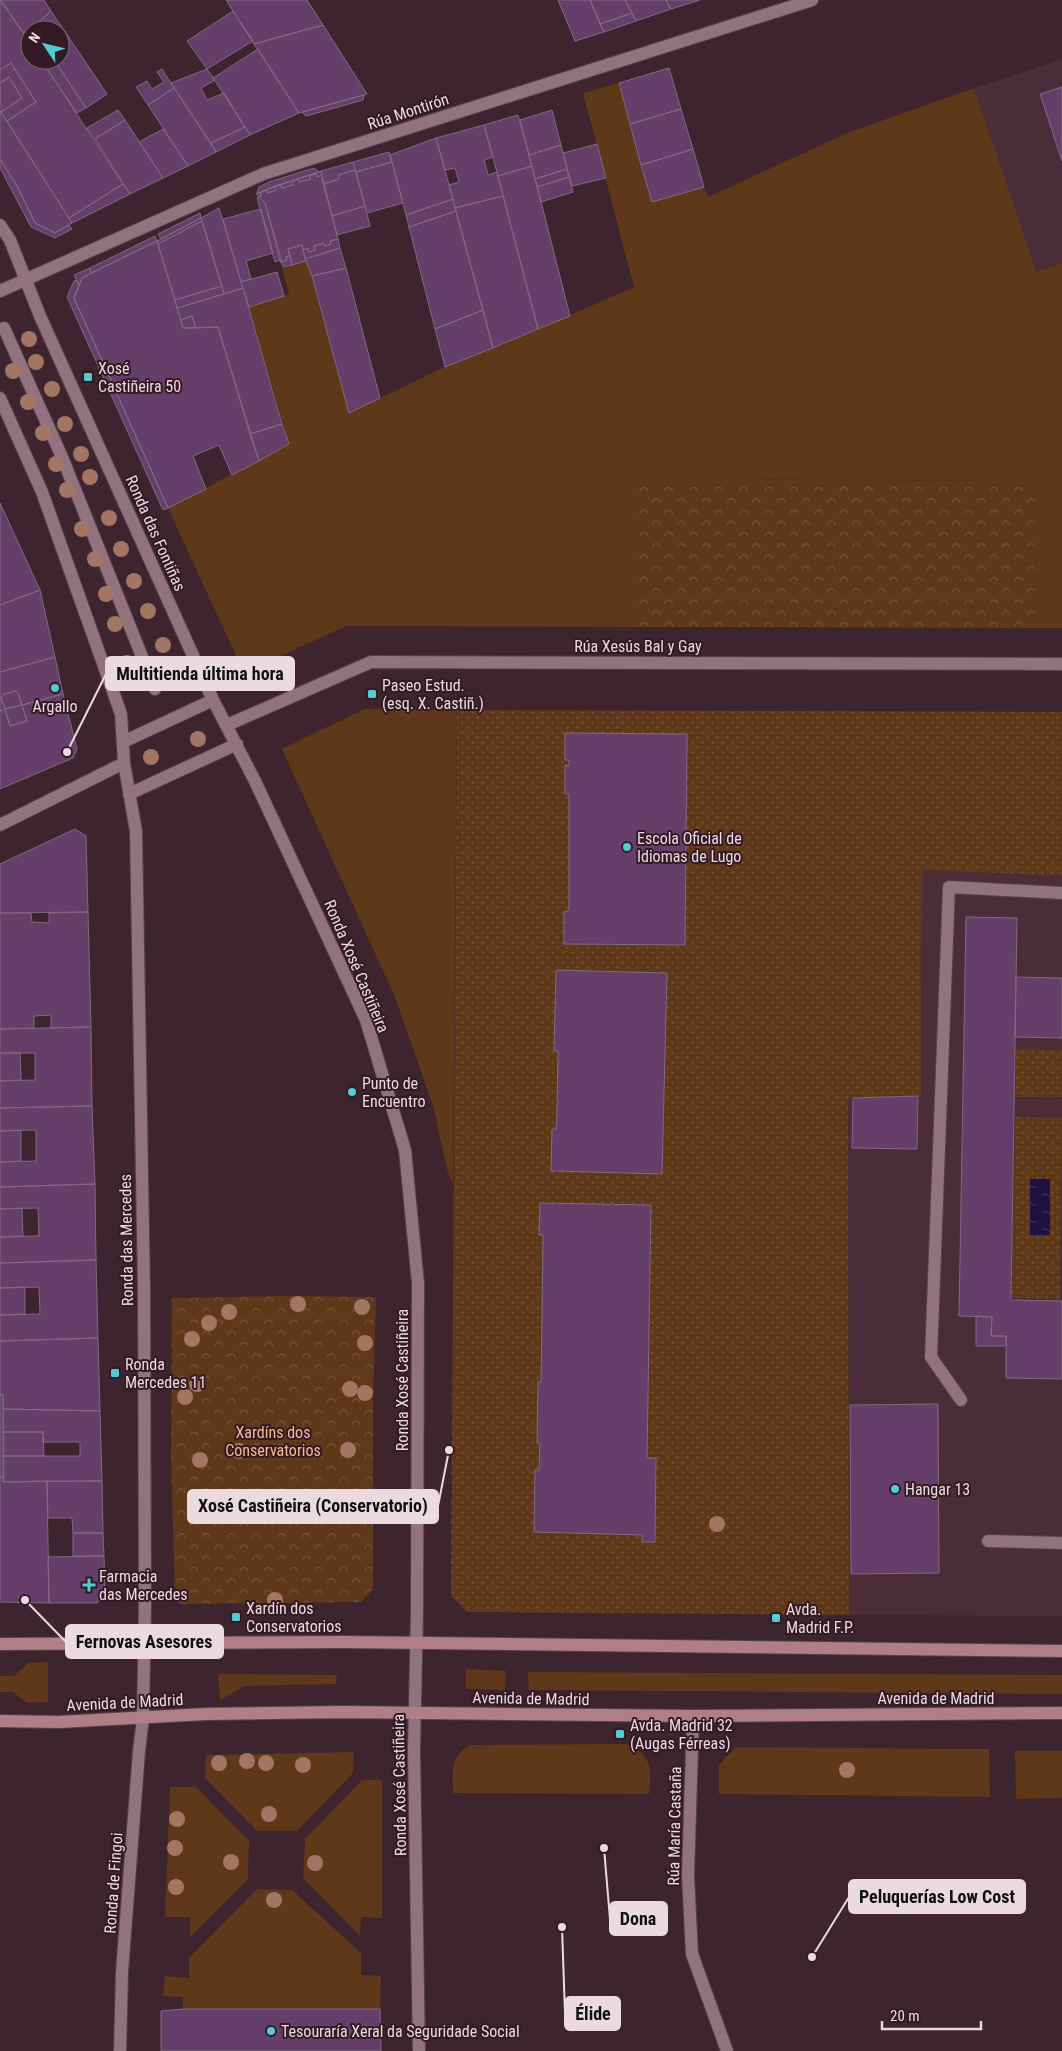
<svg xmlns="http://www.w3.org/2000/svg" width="1062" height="2051" font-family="'Roboto Condensed',sans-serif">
<defs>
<pattern id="park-crowns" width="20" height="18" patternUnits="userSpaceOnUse" patternTransform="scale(1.25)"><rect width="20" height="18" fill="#5f3819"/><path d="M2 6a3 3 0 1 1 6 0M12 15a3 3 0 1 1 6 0" fill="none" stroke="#76543a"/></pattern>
<pattern id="garden-dots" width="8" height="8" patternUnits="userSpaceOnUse" patternTransform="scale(1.25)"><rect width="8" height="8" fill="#5f3819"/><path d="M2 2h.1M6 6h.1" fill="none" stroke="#76543a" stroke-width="1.8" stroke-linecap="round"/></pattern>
<pattern id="water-ripples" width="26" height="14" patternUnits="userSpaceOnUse" patternTransform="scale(1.25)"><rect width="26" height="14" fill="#1e113e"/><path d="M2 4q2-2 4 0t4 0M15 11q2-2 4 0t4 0" fill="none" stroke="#3f335a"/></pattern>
</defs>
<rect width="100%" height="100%" fill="#3d242e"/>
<!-- built -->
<path fill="#4b2c39" d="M1062 59V263L1036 271 974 88Z
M922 870 1062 876V1616L849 1615 848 1097 921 1096Z"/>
<!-- grass -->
<path fill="#5f3819" d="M619 83 652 202 704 187 708 197 847 133 974 88 1036 271 1062 263V628H1035V481L638 479 637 627 346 626 244 673 168 508 289 444 249 307 289 294 282 268 307 260 349 413 445 367 500 346 634 287 583 93Z
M364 709 457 710 453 1184 448 1173 433 1106 395 997 282 749Z
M48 1662V1702L27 1703 13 1692H0V1676H14L28 1663Z
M466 1669 506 1671 505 1690 466 1689Z
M528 1672 1062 1675V1694L529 1690Z
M218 1674 337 1675 336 1684 245 1686 220 1700Z
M627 1744C652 1755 652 1769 649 1794L453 1793C453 1772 449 1757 470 1745Z
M736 1747 989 1749 990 1797 719 1794V1765Z
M1015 1751H1062V1798L1016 1799Z
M354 1752 353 1773 297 1831H257L205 1778 206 1755Z
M362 1780H382V1918L361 1917 360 1936 303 1878 305 1839Z
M170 1787H196L249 1841 248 1879 190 1937V1917H165Z
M257 1889 292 1890 361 1953V1975L381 1976 380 2009H183V1997L163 1996 165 1976 189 1978V1958Z"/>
<!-- park -->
<path fill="url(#park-crowns)" d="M637 479 1035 481V628L637 627Z
M290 1296 376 1297 373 1402V1589L361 1602 181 1604 175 1600 171 1452 172 1298Z"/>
<!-- garden -->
<path fill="url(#garden-dots)" d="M457 710 1062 712V876L922 870 921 1096 848 1098 849 1615 467 1612 451 1596Z
M1016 1049 1062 1050V1097H1015Z
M1015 1117 1062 1118 1060 1299 1012 1298Z"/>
<!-- water -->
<path fill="url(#water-ripples)" d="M1030 1179H1050V1235H1030Z"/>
<!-- building -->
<path fill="#653f6a" stroke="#7f6b81" d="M0 0 30 43V60H41L123 184 69 218 7 121 36 102 11 63 0 70Z
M1 0H44L51 11 32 28 34 30H30V43Z
M226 0H307L323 25 254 44Z
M558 0H590L604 32 575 41Z
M590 0H625L632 13 600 24Z
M625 0H666L671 9 636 21Z
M666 0H700L671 9Z
M51 11 107 94 86 108 54 60H60V30H34L32 28Z
M233 11 253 41 207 69 187 41Z
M632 13 636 21 604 32 600 24Z
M323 25 367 94 299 113 254 44Z
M258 49 299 113 250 135 213 78Z
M41 60H54L86 108 77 113Z
M11 63 36 102 7 121 1 112 22 98 9 77 0 83V70Z
M669 68 681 109 630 124 619 83Z
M162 69 174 88 148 105 136 87 147 81 152 89 164 82 157 72Z
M207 69 215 80 201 88 207 100 224 93 245 127 211 143 171 83Z
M9 77 22 98 1 112 0 83Z
M1062 87V161L1040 94Z
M174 88 216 152 188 166 148 105Z
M364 95 363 100 306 116 302 112Z
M681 109 693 149 641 165 630 124Z
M118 110 125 120 95 139 87 128Z
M552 110 561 145 529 155 520 120Z
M0 111 72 223 55 233 35 223 17 186 0 159Z
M518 115 532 166 498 176 484 125Z
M125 120 163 178 130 194 95 139Z
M484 125 493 157 484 160 488 175 497 172 503 196 455 208 449 185 459 182 455 168 445 170 436 138Z
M245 127 250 135 216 152 211 143Z
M163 129 188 166 163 178 139 142Z
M436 138 453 199 406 215 390 155Z
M597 144 606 178 572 186 563 153Z
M561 145 567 169 535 179 529 155Z
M693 149 704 187 652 202 641 165Z
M389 152 392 162 356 172 353 162Z
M0 159 17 186 35 223 55 233 69 225 72 229 55 238 31 227 0 168Z
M353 162 355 170 338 175 339 179 323 184 321 171Z
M392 162 403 203 367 213 356 172Z
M532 166 570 316 538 329 498 176Z
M314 168 319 172 257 193 259 187 269 182Z
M567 169 569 177 537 187 535 179Z
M355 170 365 206 332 216 323 184 339 179 338 175Z
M321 171 322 175 317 177 316 174 309 176 311 179 299 182 298 179 292 181 293 185 282 188 281 185 275 187 276 190 268 193 267 190 260 193 261 196 259 197 256 194 272 187Z
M316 174 317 177 322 175 338 239 330 241 331 244 325 246 324 243 314 246 315 250 309 252 308 248 303 250 302 245 288 249 290 255 286 257 287 260 282 262 265 203 259 197 261 196 260 193 267 190 268 193 276 190 275 187 281 185 282 188 293 185 292 181 298 179 299 182 311 179 309 176Z
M569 177 573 192 541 202 537 187Z
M123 184 130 194 72 223 69 218Z
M503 196 538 329 493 348 455 208Z
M259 197 265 203 281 263 279 260 275 262 257 198Z
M453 199 456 211 409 227 406 215Z
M365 206 370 226 337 235 332 216Z
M219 208 243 288 224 294 201 218Z
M261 209 273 253 246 261 251 279 241 282 223 219Z
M456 211 483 310 435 329 409 227Z
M200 213 201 218 161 239 158 234Z
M201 218 202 221 158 244 157 241Z
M202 221 222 286 175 300 158 244Z
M155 236 157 241 91 273 90 268Z
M338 239 340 248 305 259 303 250 308 248 309 252 315 250 314 246 324 243 325 246 331 244 330 241Z
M157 241 183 328 218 327 259 461 232 475 219 445 193 456 206 489 168 508 74 298 82 278Z
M302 245 306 261 292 265 288 249Z
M340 248 346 268 312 276 305 259Z
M290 255 292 265 283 267 282 262 287 260 286 257Z
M90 268 91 273 82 278 79 285 74 275Z
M346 268 380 398 349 413 312 276Z
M277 272 284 296 249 307 241 282Z
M76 280 79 285 74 298 168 508 163 510 67 297 74 281Z
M222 286 224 294 177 308 175 300Z
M243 288 282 424 250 434 218 327 196 328 192 316 181 320 177 308Z
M483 310 493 348 445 367 435 329Z
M192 316 196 328H183L181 320Z
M282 424 289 444 259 461 250 434Z
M0 503 40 590 0 605Z
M40 590 55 657 0 672V605Z
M55 657 63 694 22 705 18 693 15 691 4 694 1 698 5 709 0 711V672Z
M15 691 18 693 22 705 5 709 1 698 4 694Z
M63 694 77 749 73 758 0 789V711L5 709 10 726 27 721 22 705Z
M22 705 27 721 10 726 5 709Z
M565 733 687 734 685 945 564 944V912L568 911 569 905V794H565V765L569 766V760H565Z
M75 829 86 836 88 912 0 913V864Z
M88 912 91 1027 51 1028V1015L34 1016V1028L0 1029V913H31L32 922 49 923V913Z
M966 917 1017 918 1011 1300 1062 1301V1379L1006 1378V1336H991L992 1317 959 1316Z
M556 970 667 973 662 1174 551 1171 552 1129H556L557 1111 558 1051H554Z
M1016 977 1062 978V1038L1015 1037Z
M91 1027 92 1106 0 1108V1081L35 1080V1053H0V1029Z
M0 1053H20L21 1080 0 1081Z
M918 1096 917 1149 852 1148 853 1098Z
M92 1106 95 1184 0 1187V1162L36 1161V1130L0 1131V1108Z
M21 1130V1161L0 1162V1131Z
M95 1184 96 1260 0 1263V1237L39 1236 38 1208 0 1209V1187Z
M540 1203 651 1205 647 1458H656L655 1542H642V1535L534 1532 535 1470H539L540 1443H537L538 1382H541L543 1240V1235H539Z
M22 1208 23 1236 0 1237V1209Z
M96 1260 98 1338 0 1341V1315L40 1314 39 1287 0 1288V1263Z
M25 1287V1314L0 1315V1288Z
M976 1316 992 1317 991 1336H1006V1346H976Z
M98 1338 100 1411 3 1409V1395H0V1341Z
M0 1395H3L4 1477H0Z
M938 1404 939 1573 851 1574 850 1405Z
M3 1409 100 1411 102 1481 3 1482V1456H80V1442H43V1432H3Z
M3 1432H43L44 1456H3Z
M0 1477H4L3 1482 47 1481 49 1603 0 1602Z
M47 1481H102L103 1533H73L72 1518H48Z
M73 1533H103L104 1556H73Z
M104 1556 105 1595 97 1603H49L48 1557Z
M183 2009H380L381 2051H161V2011Z"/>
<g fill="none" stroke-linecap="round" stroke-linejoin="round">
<defs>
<path id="lane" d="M961 1400 931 1357 949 887 1062 893
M988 1541 1062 1543"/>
<path id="street" d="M0 225 10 240 40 316 213 700 255 781 366 1020 405 1150 418 1283 417 1610 414 1751 419 2051
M0 291 263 174 812 0
M4 328 62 457 155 689
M0 398 42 492 121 714 124 763 136 831 144 1289 145 1603 143 1718 139 1751 122 1972 120 2051
M227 725 371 662 1062 664
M123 742 213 700
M129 794 237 744
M0 825 124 763
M693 1716 688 1875 692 1954 727 2051"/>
<path id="secondary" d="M0 1644 344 1642 1062 1651
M0 1721 59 1722 206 1714 343 1712 693 1716 1062 1713"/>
</defs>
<!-- lane casing -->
<use href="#lane" stroke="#57424b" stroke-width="14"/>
<!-- street casing -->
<use href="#street" stroke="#57424b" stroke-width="14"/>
<!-- secondary casing -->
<use href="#secondary" stroke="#57424b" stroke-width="14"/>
<!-- lane -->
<use href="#lane" stroke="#91727e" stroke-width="12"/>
<!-- street -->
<use href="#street" stroke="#91727e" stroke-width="12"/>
<!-- secondary -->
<use href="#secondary" stroke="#af7f85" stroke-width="12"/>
</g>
<!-- trees -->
<g fill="#a37664">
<circle cx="29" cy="339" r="8"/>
<circle cx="36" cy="362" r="8"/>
<circle cx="13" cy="371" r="8"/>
<circle cx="52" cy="389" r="8"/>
<circle cx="28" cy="402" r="8"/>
<circle cx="65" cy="424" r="8"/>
<circle cx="43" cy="433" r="8"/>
<circle cx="81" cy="454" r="8"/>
<circle cx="56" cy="464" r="8"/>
<circle cx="90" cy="477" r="8"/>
<circle cx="67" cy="490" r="8"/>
<circle cx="109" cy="518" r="8"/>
<circle cx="82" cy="529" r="8"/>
<circle cx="121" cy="549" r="8"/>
<circle cx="95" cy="559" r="8"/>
<circle cx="134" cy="581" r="8"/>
<circle cx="106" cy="594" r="8"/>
<circle cx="148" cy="611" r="8"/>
<circle cx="115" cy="624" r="8"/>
<circle cx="163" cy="645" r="8"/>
<circle cx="127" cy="663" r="8"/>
<circle cx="198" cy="739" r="8"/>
<circle cx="151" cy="757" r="8"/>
<circle cx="298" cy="1304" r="8"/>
<circle cx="362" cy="1307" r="8"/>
<circle cx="229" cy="1312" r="8"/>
<circle cx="209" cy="1323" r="8"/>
<circle cx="192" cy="1339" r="8"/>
<circle cx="365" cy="1343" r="8"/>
<circle cx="197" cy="1384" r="8"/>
<circle cx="350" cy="1389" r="8"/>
<circle cx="365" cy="1393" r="8"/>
<circle cx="185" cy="1397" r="8"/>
<circle cx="348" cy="1450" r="8"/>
<circle cx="239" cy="1451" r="8"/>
<circle cx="200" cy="1460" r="8"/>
<circle cx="717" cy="1524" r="8"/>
<circle cx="275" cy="1600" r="8"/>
<circle cx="247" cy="1761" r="8"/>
<circle cx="219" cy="1763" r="8"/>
<circle cx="266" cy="1763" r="8"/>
<circle cx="303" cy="1765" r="8"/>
<circle cx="847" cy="1770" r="8"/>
<circle cx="269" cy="1814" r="8"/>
<circle cx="177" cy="1819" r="8"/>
<circle cx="175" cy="1848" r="8"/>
<circle cx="231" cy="1862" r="8"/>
<circle cx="315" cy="1863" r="8"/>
<circle cx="176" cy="1887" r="8"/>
<circle cx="274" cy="1900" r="8"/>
</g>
<!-- markers -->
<g fill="#51ccd2" stroke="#331a24" stroke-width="2">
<rect x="83" y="372" width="10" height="10" rx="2.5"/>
<circle cx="55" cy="688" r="5"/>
<rect x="367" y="689" width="10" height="10" rx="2.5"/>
<circle cx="627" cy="847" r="5"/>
<circle cx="352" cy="1092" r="5"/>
<rect x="110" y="1368" width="10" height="10" rx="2.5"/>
<circle cx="895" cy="1489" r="5"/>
<path d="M86.5 1577.5h5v5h5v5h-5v5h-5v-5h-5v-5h5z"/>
<rect x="231" y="1612" width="10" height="10" rx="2.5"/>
<rect x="771" y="1613" width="10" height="10" rx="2.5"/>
<rect x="615" y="1729" width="10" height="10" rx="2.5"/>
<circle cx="271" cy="2031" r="5"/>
</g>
<g text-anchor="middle" stroke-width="4" stroke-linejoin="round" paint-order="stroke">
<!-- street labels -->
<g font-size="16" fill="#ebdae0" stroke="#331a24">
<text transform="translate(408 111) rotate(-18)" y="6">Rúa Montirón</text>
<text transform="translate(156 533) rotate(66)" y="6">Ronda das Fontiñas</text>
<text x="638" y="652">Rúa Xesús Bal y Gay</text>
<text transform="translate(357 966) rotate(67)" y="6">Ronda Xosé Castiñeira</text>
<text transform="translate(126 1240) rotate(-91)" y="6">Ronda das Mercedes</text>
<text transform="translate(402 1380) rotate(-90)" y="6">Ronda Xosé Castiñeira</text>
<text transform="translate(531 1698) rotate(1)" y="6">Avenida de Madrid</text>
<text x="936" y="1704">Avenida de Madrid</text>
<text transform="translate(125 1702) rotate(-3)" y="6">Avenida de Madrid</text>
<text transform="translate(399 1785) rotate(-91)" y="6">Ronda Xosé Castiñeira</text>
<text transform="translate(674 1826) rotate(-89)" y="6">Rúa María Castaña</text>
<text transform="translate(113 1883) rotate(-86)" y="6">Ronda de Fingoi</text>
</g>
<!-- poi labels -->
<g font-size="16" fill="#ebdae0" stroke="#331a24" text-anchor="start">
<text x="98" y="374">Xosé<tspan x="98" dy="18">Castiñeira 50</tspan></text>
<text x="382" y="691">Paseo Estud.<tspan x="382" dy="18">(esq. X. Castiñ.)</tspan></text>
<text x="55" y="712" text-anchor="middle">Argallo</text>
<text x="637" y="844">Escola Oficial de<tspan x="637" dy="18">Idiomas de Lugo</tspan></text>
<text x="362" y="1089">Punto de<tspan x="362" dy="18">Encuentro</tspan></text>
<text x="125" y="1370">Ronda<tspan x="125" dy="18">Mercedes 11</tspan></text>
<text x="905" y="1495">Hangar 13</text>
<text x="99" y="1582">Farmacia<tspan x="99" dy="18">das Mercedes</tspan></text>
<text x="246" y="1614">Xardín dos<tspan x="246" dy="18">Conservatorios</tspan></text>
<text x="786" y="1615">Avda.<tspan x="786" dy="18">Madrid F.P.</tspan></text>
<text x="630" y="1731">Avda. Madrid 32<tspan x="630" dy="18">(Augas Férreas)</tspan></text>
<text x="281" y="2037">Tesouraría Xeral da Seguridade Social</text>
</g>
<!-- park labels -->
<g font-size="16" fill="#f7ba90" stroke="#331a24">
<text x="273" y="1438">Xardíns dos<tspan x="273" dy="18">Conservatorios</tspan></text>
</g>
</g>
<!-- callouts -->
<path fill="none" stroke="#ebdae0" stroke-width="2" d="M67 752L106 674M449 1450L438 1506M25 1600L66 1642M812 1957L849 1897M604 1848L610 1919M562 1927L565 2014"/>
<g fill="#ebdae0" stroke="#331a24" stroke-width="2">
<circle cx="67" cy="752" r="5"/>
<circle cx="449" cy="1450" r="5"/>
<circle cx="25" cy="1600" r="5"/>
<circle cx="812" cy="1957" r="5"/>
<circle cx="604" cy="1848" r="5"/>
<circle cx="562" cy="1927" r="5"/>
</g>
<g fill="#ebdae0" stroke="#ebdae0" stroke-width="2">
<rect x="106" y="657" width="188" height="33" rx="5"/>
<rect x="188" y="1490" width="250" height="33" rx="5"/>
<rect x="66" y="1625" width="157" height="33" rx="5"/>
<rect x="849" y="1880" width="176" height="33" rx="5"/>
<rect x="610" y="1902" width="57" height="33" rx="5"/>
<rect x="565" y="1997" width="55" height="33" rx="5"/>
</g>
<g font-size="18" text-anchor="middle" font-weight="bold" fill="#111">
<text x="200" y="680">Multitienda última hora</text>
<text x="313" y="1512">Xosé Castiñeira (Conservatorio)</text>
<text x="144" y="1648">Fernovas Asesores</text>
<text x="937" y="1903">Peluquerías Low Cost</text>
<text x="638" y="1925">Dona</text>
<text x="593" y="2020">Élide</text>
</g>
<!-- north arrow -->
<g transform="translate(45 45) rotate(305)"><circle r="24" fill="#331a24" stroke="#7d676f"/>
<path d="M0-4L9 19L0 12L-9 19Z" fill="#51ccd2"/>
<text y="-8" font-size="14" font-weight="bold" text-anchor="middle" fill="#ebdae0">N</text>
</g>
<!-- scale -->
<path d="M882 2021v8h99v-8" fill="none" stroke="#ebdae0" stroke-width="2.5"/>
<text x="890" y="2021" font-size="15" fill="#ebdae0" stroke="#331a24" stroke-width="4" paint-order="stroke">20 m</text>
</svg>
